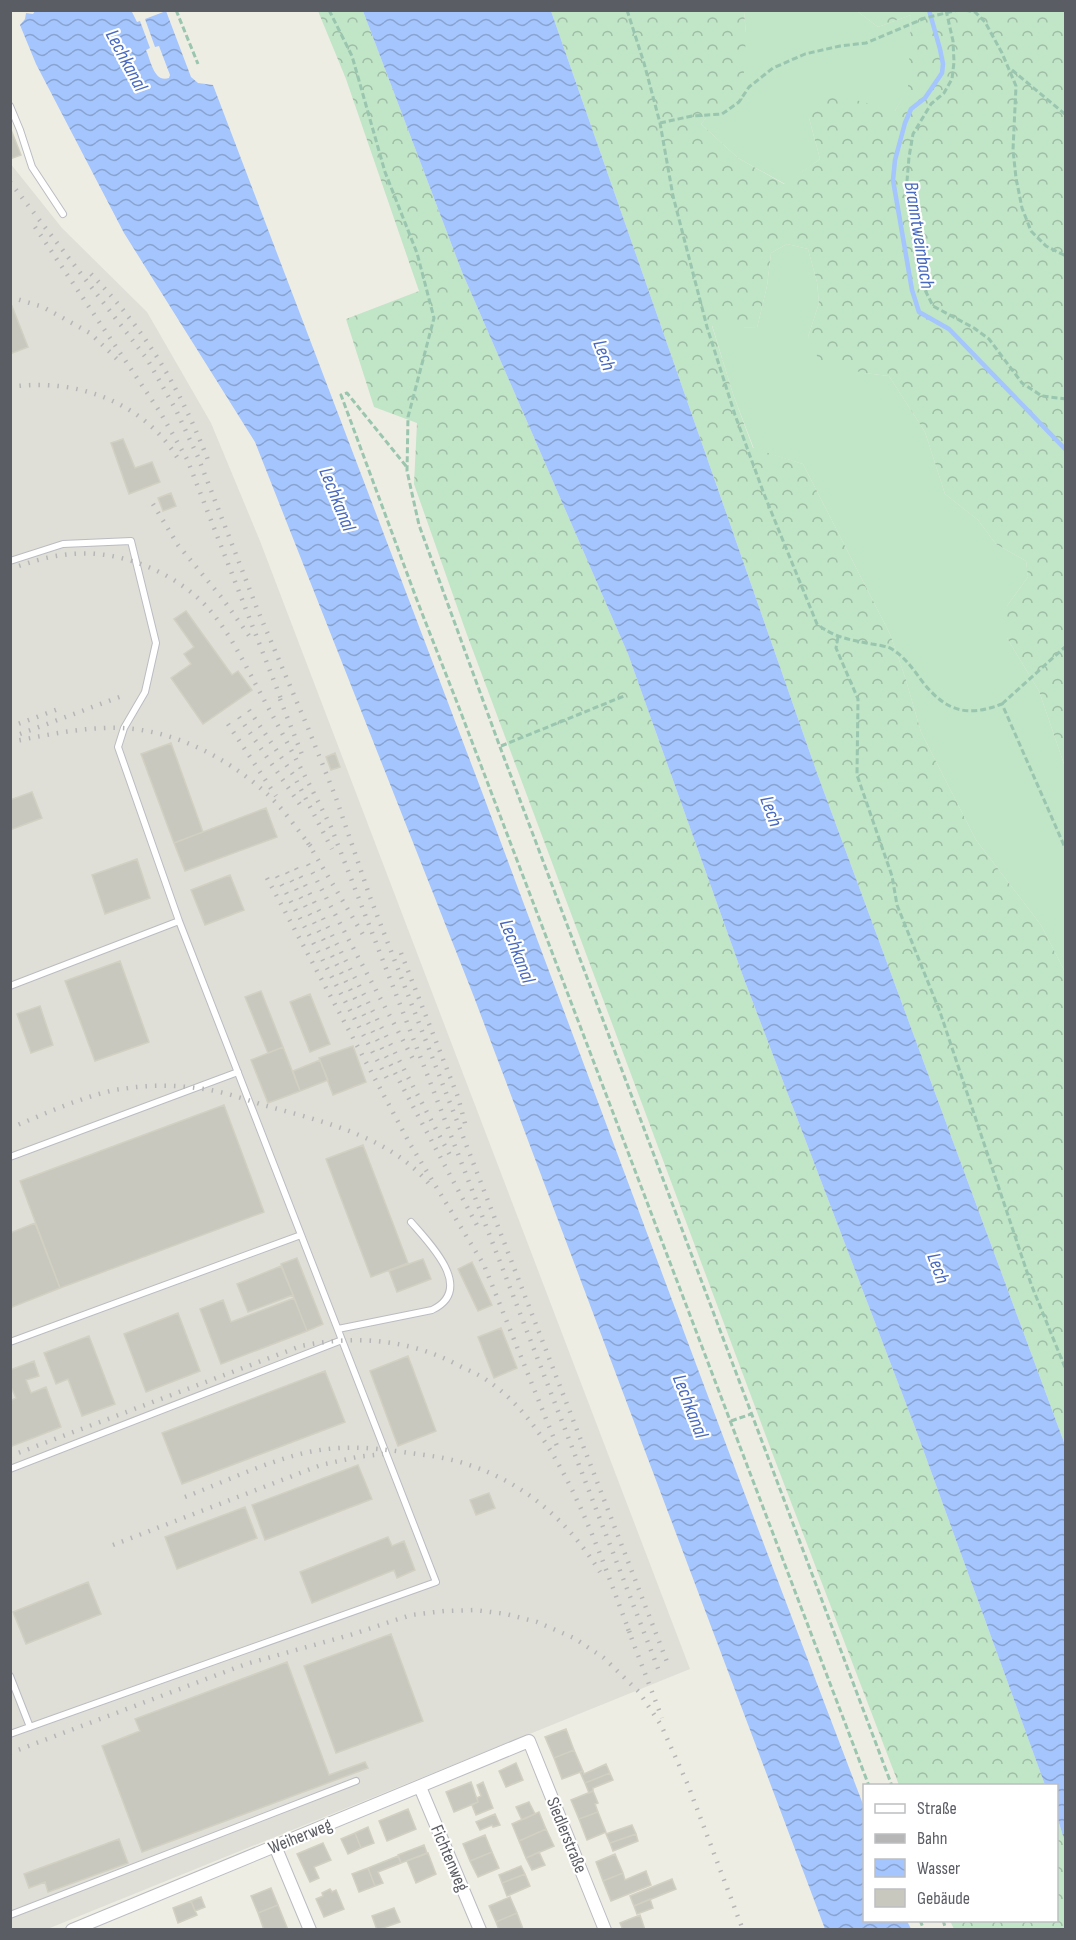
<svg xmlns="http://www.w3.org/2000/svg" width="1076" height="1940" font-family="'Sofia Sans Condensed',sans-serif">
<defs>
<pattern id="forest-crowns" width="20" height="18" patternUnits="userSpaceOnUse" patternTransform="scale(1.5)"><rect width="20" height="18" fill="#c0e5c7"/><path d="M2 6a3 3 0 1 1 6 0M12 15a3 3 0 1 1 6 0" fill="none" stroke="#9fbda5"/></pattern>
<pattern id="water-waves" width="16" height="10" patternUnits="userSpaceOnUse" patternTransform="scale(1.5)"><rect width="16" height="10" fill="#a4c5fd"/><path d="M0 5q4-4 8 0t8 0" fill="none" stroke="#89a3d0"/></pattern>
</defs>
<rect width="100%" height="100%" fill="#eeede3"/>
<!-- industrial -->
<path fill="#dfdfd8" d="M10 163 62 228 147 312 211 423 260 541 690 1669 45 1930 10 1929Z"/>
<!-- grass -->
<path fill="#c0e5c7" d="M744 11H857L878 27 911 15 909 87 895 111 809 118 820 159 785 184 738 158 701 124 706 118 746 34Z
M787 244 808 249 817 282 819 303 808 337 864 373 889 376 925 432 945 494 978 520 996 544 1026 561 1028 577 1007 606V638L1039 691 1065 767V972L1041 925 976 840 921 732 905 677 890 634 803 464 754 449 733 394 712 325 757 328 767 286 771 253Z"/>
<!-- forest -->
<path fill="url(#forest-crowns)" d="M318 11H363L462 272 628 654 744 979 916 1430 1045 1785H899L773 1455 466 632 414 484 417 423 374 407 346 319 419 291 346 79Z
M551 11H744L746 34 742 108 706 118 701 124 738 158 784 184 820 159 809 118 824 91 895 111 908 87 911 15 878 27 857 11H1065V767L1039 691 1007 638V606L1028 577 1026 561 996 544 978 520 945 494 925 432 889 376 864 373 820 362 808 337 819 303 817 282 808 249 787 244 771 253 767 286 757 328 712 326 733 394 753 448 803 464 890 634 905 677 921 732 976 840 1041 925 1065 972V1445L817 773Z
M1057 1817 1065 1842V1929H954L950 1921 1056 1920Z"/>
<!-- water -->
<path fill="url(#water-waves)" d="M35 11H134L132 12 137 22 140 21 150 48 146 50C151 61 154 83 169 78L170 75 159 46 155 47 145 19 166 11 191 77 198 83 213 85 482 792 736 1471 864 1807V1920L907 1921 911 1929H825L474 997 255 442 124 233 36 64 20 25 25 19 26 13 33 14Z
M363 11H551L817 773 1065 1445V1842L1057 1817 1056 1786 1045 1785 916 1430 744 979 628 654 462 272Z"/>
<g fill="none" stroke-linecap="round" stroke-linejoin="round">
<!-- stream -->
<path stroke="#a4c5fd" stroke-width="4.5" d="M929 10 940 49 943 64 942 73 925 98 911 109 905 123 895 160 893 180 912 290 919 312 949 329 1066 450"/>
</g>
<!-- building -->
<path fill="#c8c8bf" stroke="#d2d0c2" stroke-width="1.5" d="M10 127 21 155 10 159Z
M12 306 28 347 10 354V307Z
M123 439 135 468 152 462 160 482 129 494 111 443Z
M171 493 176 506 163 511 158 498Z
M186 611 232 675 238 671 252 690 203 724 171 678 191 664 184 654 194 647 174 619Z
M171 743 203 832 174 843 141 754Z
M335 753 340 767 331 770 326 757Z
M32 792 42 818 10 830V800Z
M266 808 277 837 185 871 174 843Z
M137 859 150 898 105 914 92 875Z
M230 875 244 910 205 925 191 890Z
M120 961 149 1042 95 1061 65 981Z
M261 991 283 1047 268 1053 245 997Z
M310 994 330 1044 310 1052 290 1002Z
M40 1006 53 1045 31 1053 17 1014Z
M353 1046 366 1082 333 1095 319 1058Z
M283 1047 300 1091 268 1103 251 1060Z
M320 1060 328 1080 300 1091 293 1071Z
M224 1105 264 1212 60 1288 20 1181Z
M363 1145 408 1263 371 1277 326 1159Z
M35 1223 60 1288 10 1308V1233Z
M297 1258 323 1324 307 1331 281 1264Z
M423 1259 431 1279 397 1292 389 1271Z
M472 1262 492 1305 478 1311 458 1269Z
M281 1266 293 1295 248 1312 237 1284Z
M294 1298 307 1331 221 1364 200 1309 223 1300 231 1322Z
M178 1313 200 1371 146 1392 124 1334Z
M501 1328 517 1368 494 1378 478 1337Z
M89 1336 115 1404 82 1416 68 1379 56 1384 44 1353Z
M408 1356 436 1431 398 1446 370 1371Z
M34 1361 39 1376 26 1380 31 1393 46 1387 61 1427 10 1447V1401L16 1398 10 1385V1370Z
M325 1371 345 1422 182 1484 162 1433Z
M358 1465 372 1499 265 1540 252 1505Z
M489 1493 495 1508 476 1515 470 1500Z
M245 1507 257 1538 177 1569 165 1537Z
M388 1537 392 1546 404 1541 415 1570 397 1578 394 1570 312 1603 300 1572Z
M88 1582 101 1614 26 1644 13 1612Z
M391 1634 423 1721 336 1753 304 1666Z
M287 1662 329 1775 365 1762 368 1768 142 1852 102 1746 140 1731 135 1719Z
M566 1729 574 1750 554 1758 545 1737Z
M574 1750 583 1771 562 1779 554 1758Z
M516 1763 523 1780 506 1787 499 1771Z
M606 1764 610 1773 585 1783 580 1772 583 1771 584 1774Z
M610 1773 613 1780 593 1788V1791L589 1793 585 1783Z
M471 1782 478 1802 454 1812 446 1792Z
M483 1782 493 1808 476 1815 472 1805 478 1802 477 1798 481 1796 477 1785Z
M593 1791 598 1803 595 1804 598 1812 579 1819 571 1800Z
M529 1802 535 1814 522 1820 516 1807Z
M408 1809 416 1829 387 1841 379 1821Z
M539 1812 546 1829 519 1841 512 1824Z
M598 1812 606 1832 587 1840 579 1819Z
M495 1814 500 1825 493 1827 492 1825 480 1830 476 1822Z
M632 1825 636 1834 610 1843 606 1834Z
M368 1827 374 1843 361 1848 355 1833Z
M546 1829 554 1846 526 1858 519 1841Z
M355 1833 361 1848 348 1854 341 1839Z
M636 1834 638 1841 613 1851 610 1843Z
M485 1835 492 1852 470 1861 463 1844Z
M119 1839 128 1863 48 1892 45 1882 29 1888 24 1874Z
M323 1843 331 1860 314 1867 319 1878 310 1882 297 1854Z
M424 1845 427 1853 401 1863 398 1855Z
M492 1852 499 1868 478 1877 470 1861Z
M539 1852 545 1865 532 1870 526 1858Z
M428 1853 436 1874 416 1883 407 1861Z
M615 1854 623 1873 603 1881 596 1862Z
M398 1856 401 1863 378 1872 383 1883 375 1886 368 1868Z
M521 1866 525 1874 502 1883 499 1875Z
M368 1868 375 1886 359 1892 352 1874Z
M646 1871 651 1885 611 1901 603 1881 623 1873 625 1880Z
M525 1874 530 1886 507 1896 502 1883Z
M672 1879 676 1889 634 1906 630 1896Z
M271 1888 278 1905 258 1913 251 1896Z
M330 1889 332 1892 336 1890 344 1909 324 1917 316 1899 323 1896 322 1893Z
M201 1897 205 1907 195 1911 191 1901Z
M510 1897 517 1913 496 1922 489 1906Z
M650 1899 653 1908 637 1914 634 1906Z
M191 1901 197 1915 178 1923 173 1908Z
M278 1905 288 1930H264L258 1913Z
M394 1908 400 1922 377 1930 372 1916Z
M517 1913 523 1929 499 1930 496 1922Z
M640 1915 645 1930H623L620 1923Z"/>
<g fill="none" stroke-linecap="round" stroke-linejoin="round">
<defs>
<path id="lane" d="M10 106 20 130 32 167 63 214
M10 561 63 544 131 541 156 643 145 692 124 728 118 747 179 921 10 986
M10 1157 238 1072
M338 1329 432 1310C476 1289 429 1243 411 1222
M10 1342 301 1235
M10 1469 342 1340
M10 1676 30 1727
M10 1734 436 1582 179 921
M10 1915 356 1781"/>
<path id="street" d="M420 1787 480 1930
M275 1846 310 1930
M72 1930 529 1741 605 1930"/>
</defs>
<!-- lane casing -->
<use href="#lane" stroke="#bbbcc2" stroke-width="8"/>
<!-- street casing -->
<use href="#street" stroke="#bbbcc2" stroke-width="14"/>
<!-- path -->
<path stroke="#9ac5af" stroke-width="3" stroke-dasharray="6 3" stroke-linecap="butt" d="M176 10 198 64
M329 10 352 56 385 172 417 253 434 318 408 417 407 471 419 525 500 747 892 1786
M627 10 644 63 660 123 673 196 707 327 735 415 764 494 817 624C835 638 851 640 872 644 878 645 885 646 890 648 906 657 914 671 925 685 948 712 968 717 1002 704L1066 850
M946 10 953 41 954 62 952 79 944 93 931 104 913 134 909 157 906 193 916 259 924 288 933 306 974 328 989 339 1022 383 1042 396 1066 399
M965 10 975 12 985 22 1002 53 1016 86 1013 150 1016 178 1022 208 1031 231 1046 246 1066 256
M1012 70 1066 115
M660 123 692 116 722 114 739 102 749 87 773 68 805 54 840 46 866 43 925 18 958 10
M406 466 347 393 341 395 418 603 458 705 869 1786
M838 637 836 648 858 699 857 775 892 876 897 905 940 1012 1031 1284 1066 1370
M1002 704 1066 646
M501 746 624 696
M731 1421 751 1414
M920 1920 924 1930
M943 1920 946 1930"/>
<!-- lane -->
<use href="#lane" stroke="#fff" stroke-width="6"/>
<!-- street -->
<use href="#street" stroke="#fff" stroke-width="12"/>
<!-- rail -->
<path stroke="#b6b6b7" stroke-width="4.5" stroke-dasharray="1.5 8" stroke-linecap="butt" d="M10 182 147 359 176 410 198 457 258 611 308 728 336 798 370 897 669 1667
M35 227 160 412 187 459 283 704
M91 274C146 331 179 386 208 460
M10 297 43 307 90 333 118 360
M10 387C77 377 146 403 180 462
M153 504 178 545 222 598 250 637
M10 569C28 563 45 557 63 555 114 547 173 570 208 608 231 634 246 667 263 698 286 740 309 783 331 827L659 1671
M280 699 303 757
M249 710 294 776 332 849
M239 717 301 806
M228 724 276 796
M10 727 61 708
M20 734 122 696
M10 742C42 736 73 729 105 728 164 725 223 754 266 793 284 809 298 831 313 849
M308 843 365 938
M308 864 413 1059
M296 868 452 1159
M287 872 479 1229
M277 876 389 1082
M267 878 410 1144 484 1265 559 1451
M401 953 458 1097 466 1127
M10 1128C45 1114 91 1092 128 1088 150 1085 174 1085 196 1088 219 1090 241 1098 263 1105 321 1121 390 1136 430 1185
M10 1456 301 1346C354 1335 408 1339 456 1364 467 1370 479 1374 488 1381 562 1431 600 1556 631 1636
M185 1497C224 1482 263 1463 304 1453 340 1445 367 1447 403 1452 424 1455 446 1457 466 1464 524 1482 568 1521 600 1572
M113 1545 321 1465 357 1457 383 1454
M628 1629 662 1718
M10 1753 246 1664 350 1635 411 1615 444 1611 475 1610 506 1614 537 1622 574 1638 604 1658 639 1692 661 1725 688 1785 743 1930"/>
</g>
<g text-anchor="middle" stroke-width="4.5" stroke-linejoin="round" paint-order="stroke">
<!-- street labels -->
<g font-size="18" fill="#5b5d64" stroke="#fff">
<text transform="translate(567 1835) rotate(68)" y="6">Siedlerstraße</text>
<text transform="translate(300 1836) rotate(-22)" y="6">Weiherweg</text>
<text transform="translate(450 1858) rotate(67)" y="6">Fichtenweg</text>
</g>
<!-- water labels -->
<g font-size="20" font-style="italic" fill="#476ac0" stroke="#fff">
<text transform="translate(127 60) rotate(62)" y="7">Lechkanal</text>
<text transform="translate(920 235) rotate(81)" y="7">Branntweinbach</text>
<text transform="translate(605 355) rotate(70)" y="7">Lech</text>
<text transform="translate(338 499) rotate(68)" y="7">Lechkanal</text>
<text transform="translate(772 811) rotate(70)" y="7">Lech</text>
<text transform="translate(518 951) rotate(69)" y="7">Lechkanal</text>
<text transform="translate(939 1268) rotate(70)" y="7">Lech</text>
<text transform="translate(691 1406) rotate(69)" y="7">Lechkanal</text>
</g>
</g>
<!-- border -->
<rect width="1076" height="1940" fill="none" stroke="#5b5d64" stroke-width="24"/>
<!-- legend -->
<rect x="863" y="1784" width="195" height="138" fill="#ffffff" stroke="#bdbec1" stroke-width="1.5"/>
<rect x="875" y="1804" width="30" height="9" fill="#ffffff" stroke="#bdbec1" stroke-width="1.5"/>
<text x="917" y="1814" font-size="18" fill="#5b5d64">Straße</text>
<rect x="875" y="1834" width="30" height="9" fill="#b6b6b7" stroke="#bdbec1" stroke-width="1.5"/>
<text x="917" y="1844" font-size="18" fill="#5b5d64">Bahn</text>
<rect x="875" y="1859" width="30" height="18" fill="url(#water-waves)" stroke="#bdbec1" stroke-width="1.5"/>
<text x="917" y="1874" font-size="18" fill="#5b5d64">Wasser</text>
<rect x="875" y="1889" width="30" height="18" fill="#c8c8bf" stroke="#bdbec1" stroke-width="1.5"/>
<text x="917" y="1904" font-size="18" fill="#5b5d64">Gebäude</text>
</svg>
